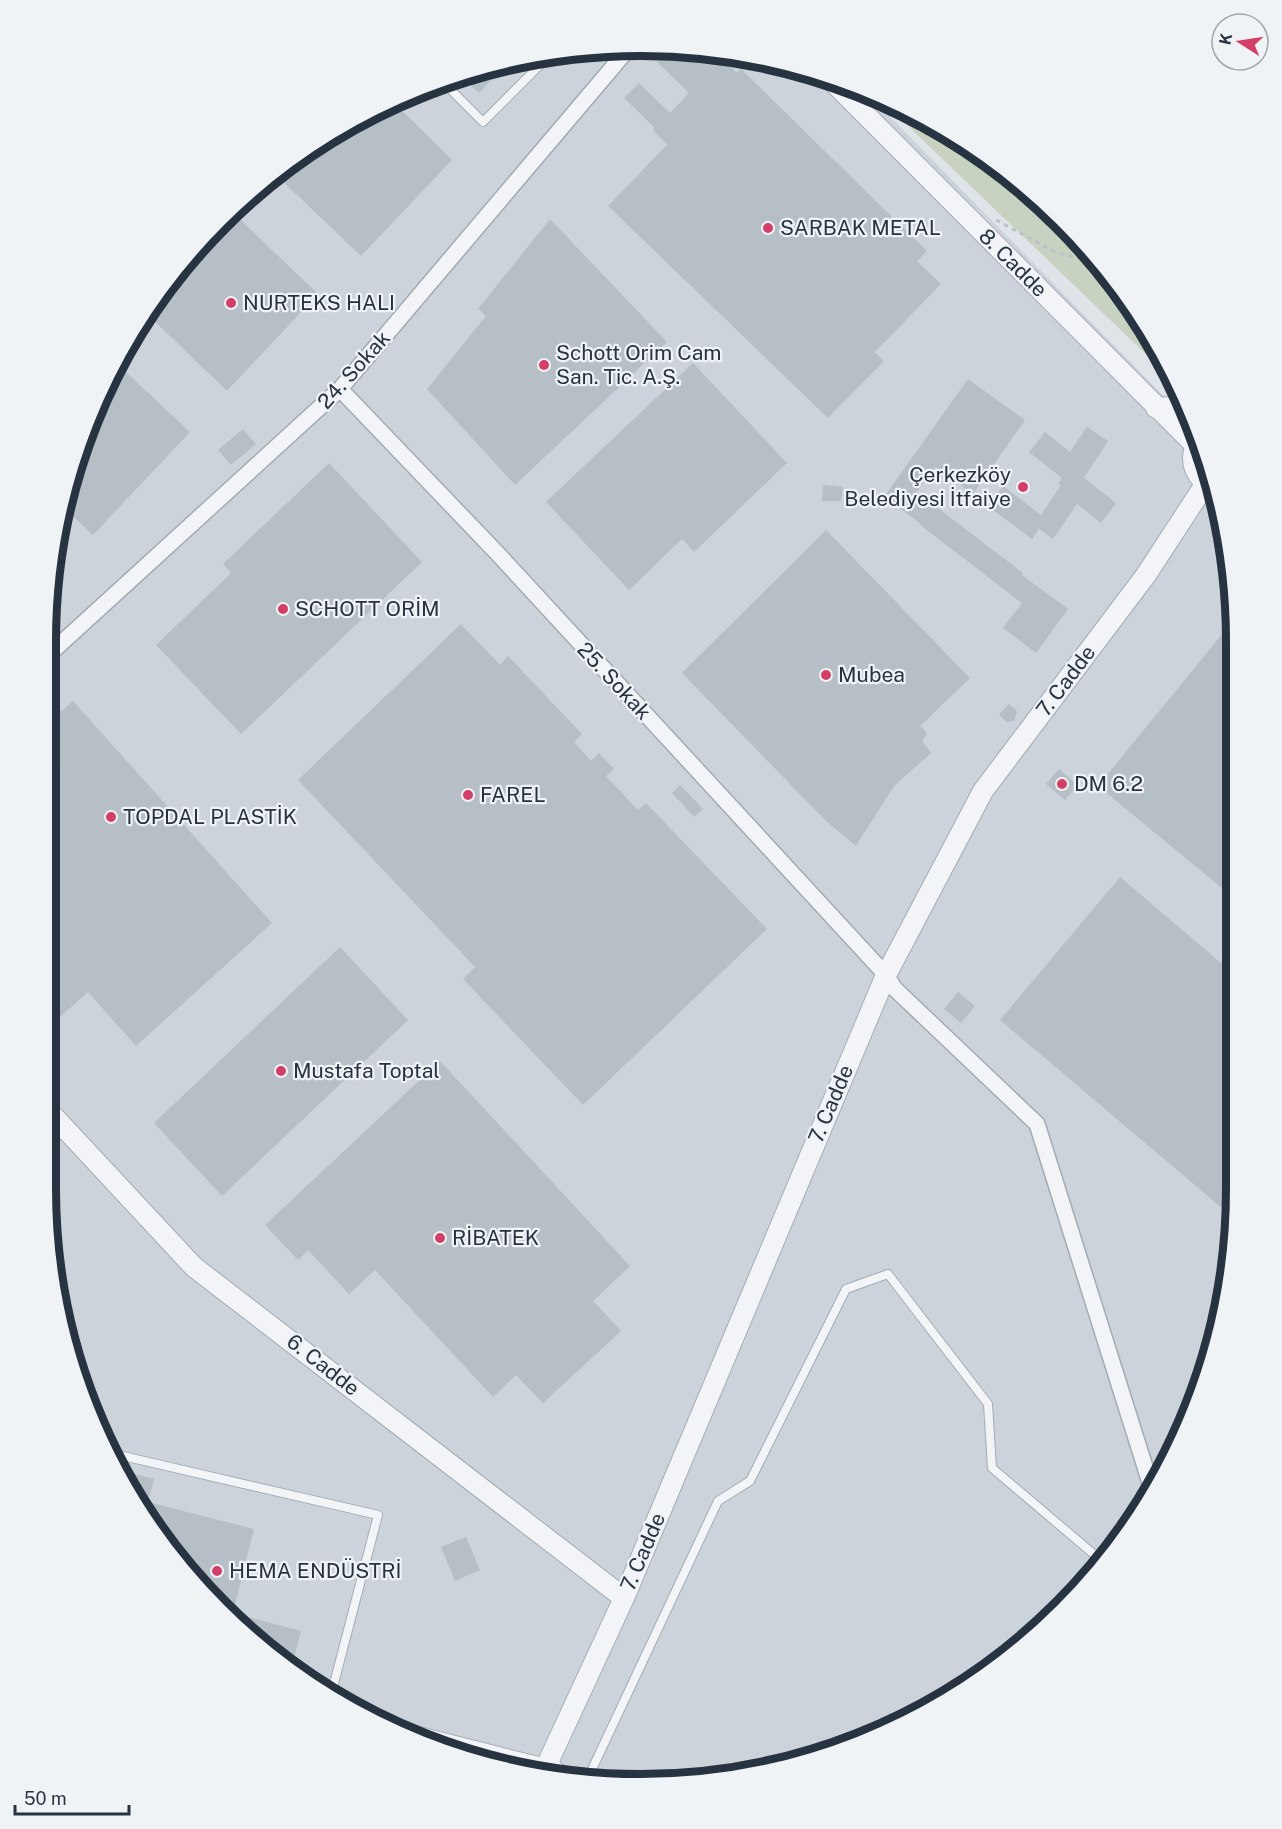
<svg xmlns="http://www.w3.org/2000/svg" width="1282" height="1829" font-family="'Public Sans',sans-serif">
<rect width="100%" height="100%" fill="#dfe4e9"/>
<!-- built -->
<path fill="#cdd3db" d="M680 46 795 65 866 92 1194 427 1217 486 1232 563 1236 1227 1217 1342 1176 1451 1114 1551 1034 1636 904 1723 757 1773 680 1783 564 1779 413 1738 310 1684 248 1636 145 1519 91 1416 65 1343 45 1188V641L57 524 90 413 125 343 168 278 248 193 343 125 449 77 563 50Z"/>
<!-- green -->
<path fill="#c7d3c0" d="M878 97 904 106 1004 168 1089 248 1176 378 1179 386Z"/>
<!-- building -->
<path fill="#b6bec6" d="M672 46 717 52 737 73 741 69 927 251 917 261 941 284 875 352 884 361 828 418 608 206 667 145 653 130 655 128 624 98 639 83 670 113 689 93 657 62Z
M507 63 479 93 459 74 482 69Z
M393 102 452 160 361 256 275 174 343 125Z
M231 211 318 294 227 391 145 312 168 278Z
M550 219 667 342 515 485 427 389 486 316 478 309Z
M115 362 190 432 93 535 62 506 90 413Z
M693 363 787 463 694 552 682 539 629 590 546 502Z
M968 379 1025 420 973 494 935 467 917 492 1023 573 1022 575 1068 609 1036 653 1003 628 1022 603 919 524 920 523 884 497Z
M1087 427 1108 441 1084 478 1116 503 1101 523 1077 504 1053 539 1039 529 1032 539 989 507 988 505 1003 486 1041 515 1061 485 1058 484 1062 478 1029 452 1045 432 1070 452Z
M243 429 256 444 231 465 218 450Z
M329 463 422 562 241 734 156 645 231 573 223 564Z
M823 485 843 487 841 501H822Z
M826 530 970 678 920 726 927 733 922 741 931 753 894 786 856 846 825 820 682 673Z
M1232 622 1234 898 1098 786Z
M461 624 500 665 508 656 582 734 574 742 591 761 599 753 614 769 606 776 638 810 646 803 767 929 583 1105 463 979 475 967 298 780Z
M73 701 272 923 136 1046 88 992 60 1017 45 1001V711L51 706 62 711Z
M1009 704 1017 711 1014 721 1006 722 999 714Z
M1059 769 1078 785 1065 800 1046 784Z
M680 785 703 809 694 817 672 793Z
M1120 877 1234 974 1236 1220 1000 1020Z
M340 947 408 1020 222 1196 154 1123Z
M958 992 975 1006 961 1023 944 1009Z
M440 1061 630 1266 593 1301 621 1331 543 1403 516 1375 493 1397 375 1270 349 1294 308 1250 298 1260 265 1225Z
M119 1470 154 1479 148 1502 254 1529 233 1613 301 1631 291 1669 248 1636 145 1519Z
M466 1537 480 1570 455 1581 441 1547Z"/>
<g fill="none" stroke-linecap="round" stroke-linejoin="round">
<defs>
<path id="service" d="M441 80 483 122 552 53
M110 1453 378 1515 331 1695
M380 1721 546 1763
M551 1759 571 1779
M587 1780 718 1501 750 1481 846 1289 888 1274 988 1404 992 1468 1103 1562"/>
<path id="minor" d="M340 389 498 554 886 975 895 989 1037 1124 1152 1489
M45 658 340 389 629 48"/>
<path id="tertiary" d="M830 79 1196 446
M1156 408 1186 406
M1199 441C1186 459 1195 481 1217 487
M45 1107 194 1267 624 1598
M543 1773 624 1598 886 975 983 791 1146 575 1206 483"/>
</defs>
<!-- service casing -->
<use href="#service" stroke="#a4abb3" stroke-width="10"/>
<!-- minor casing -->
<use href="#minor" stroke="#a4abb3" stroke-width="18"/>
<!-- tertiary casing -->
<use href="#tertiary" stroke="#a4abb3" stroke-width="22"/>
<!-- path -->
<path stroke="#bdc2c7" stroke-width="3" stroke-dasharray="4.5 4.5" stroke-linecap="butt" d="M996 220 1057 253 1099 262"/>
<!-- service -->
<use href="#service" stroke="#f2f4f7" stroke-width="8"/>
<!-- minor -->
<use href="#minor" stroke="#f2f4f7" stroke-width="15"/>
<!-- tertiary -->
<use href="#tertiary" stroke="#f2f4f7" stroke-width="20"/>
</g>
<!-- markers -->
<g fill="#d24067" stroke="#eff3f6" stroke-width="2">
<circle cx="768" cy="228" r="6"/>
<circle cx="231" cy="303" r="6"/>
<circle cx="544" cy="365" r="6"/>
<circle cx="1023" cy="487" r="6"/>
<circle cx="283" cy="609" r="6"/>
<circle cx="826" cy="675" r="6"/>
<circle cx="1062" cy="784" r="6"/>
<circle cx="468" cy="795" r="6"/>
<circle cx="111" cy="817" r="6"/>
<circle cx="281" cy="1071" r="6"/>
<circle cx="440" cy="1238" r="6"/>
<circle cx="217" cy="1571" r="6"/>
</g>
<g text-anchor="middle" stroke-width="4.5" stroke-linejoin="round" paint-order="stroke">
<!-- poi labels -->
<g font-size="21" fill="#273340" stroke="#eff3f6" text-anchor="start">
<text x="780" y="235">SARBAK METAL</text>
<text x="243" y="310">NURTEKS HALI</text>
<text x="556" y="360">Schott Orim Cam<tspan x="556" dy="24">San. Tic. A.Ş.</tspan></text>
<text x="1011" y="482" text-anchor="end">Çerkezköy<tspan x="1011" dy="24">Belediyesi İtfaiye</tspan></text>
<text x="295" y="616">SCHOTT ORİM</text>
<text x="838" y="682">Mubea</text>
<text x="1074" y="791">DM 6.2</text>
<text x="480" y="802">FAREL</text>
<text x="123" y="824">TOPDAL PLASTİK</text>
<text x="293" y="1078">Mustafa Toptal</text>
<text x="452" y="1245">RİBATEK</text>
<text x="229" y="1578">HEMA ENDÜSTRİ</text>
</g>
<!-- street labels -->
<g font-size="21" fill="#273340" stroke="#eff3f6">
<text transform="translate(1013 263) rotate(45)" y="7">8. Cadde</text>
<text transform="translate(354 370) rotate(-48)" y="7">24. Sokak</text>
<text transform="translate(614 681) rotate(47)" y="7">25. Sokak</text>
<text transform="translate(1066 681) rotate(-53)" y="7">7. Cadde</text>
<text transform="translate(831 1104) rotate(-67)" y="7">7. Cadde</text>
<text transform="translate(323 1365) rotate(38)" y="7">6. Cadde</text>
<text transform="translate(643 1552) rotate(-67)" y="7">7. Cadde</text>
</g>
</g>
<!-- crop -->
<path d="M0 0H1282V1829H0ZM641 56H641A585 585 0 0 1 1226 641V1189A585 585 0 0 1 641 1774H641A585 585 0 0 1 56 1189V641A585 585 0 0 1 641 56Z" fill="#eff3f6" fill-rule="evenodd"/>
<path fill="none" stroke="#273340" stroke-width="8" d="M641 56H641A585 585 0 0 1 1226 641V1189A585 585 0 0 1 641 1774H641A585 585 0 0 1 56 1189V641A585 585 0 0 1 641 56Z"/>
<!-- north arrow -->
<g transform="translate(1240 42) rotate(282)"><circle r="28" fill="#eff3f6" stroke="#9fa6ad" stroke-width="1.5"/>
<path d="M0-4.5L10 22L0 15L-10 22Z" fill="#d24067"/>
<text y="-9" font-size="16" font-weight="bold" text-anchor="middle" fill="#273340">K</text>
</g>
<!-- scale -->
<path d="M15 1805v9h114v-9" fill="none" stroke="#273340" stroke-width="3"/>
<text x="24" y="1805" font-size="18" fill="#273340" stroke="#eff3f6" stroke-width="4.5" paint-order="stroke">50 m</text>
</svg>
